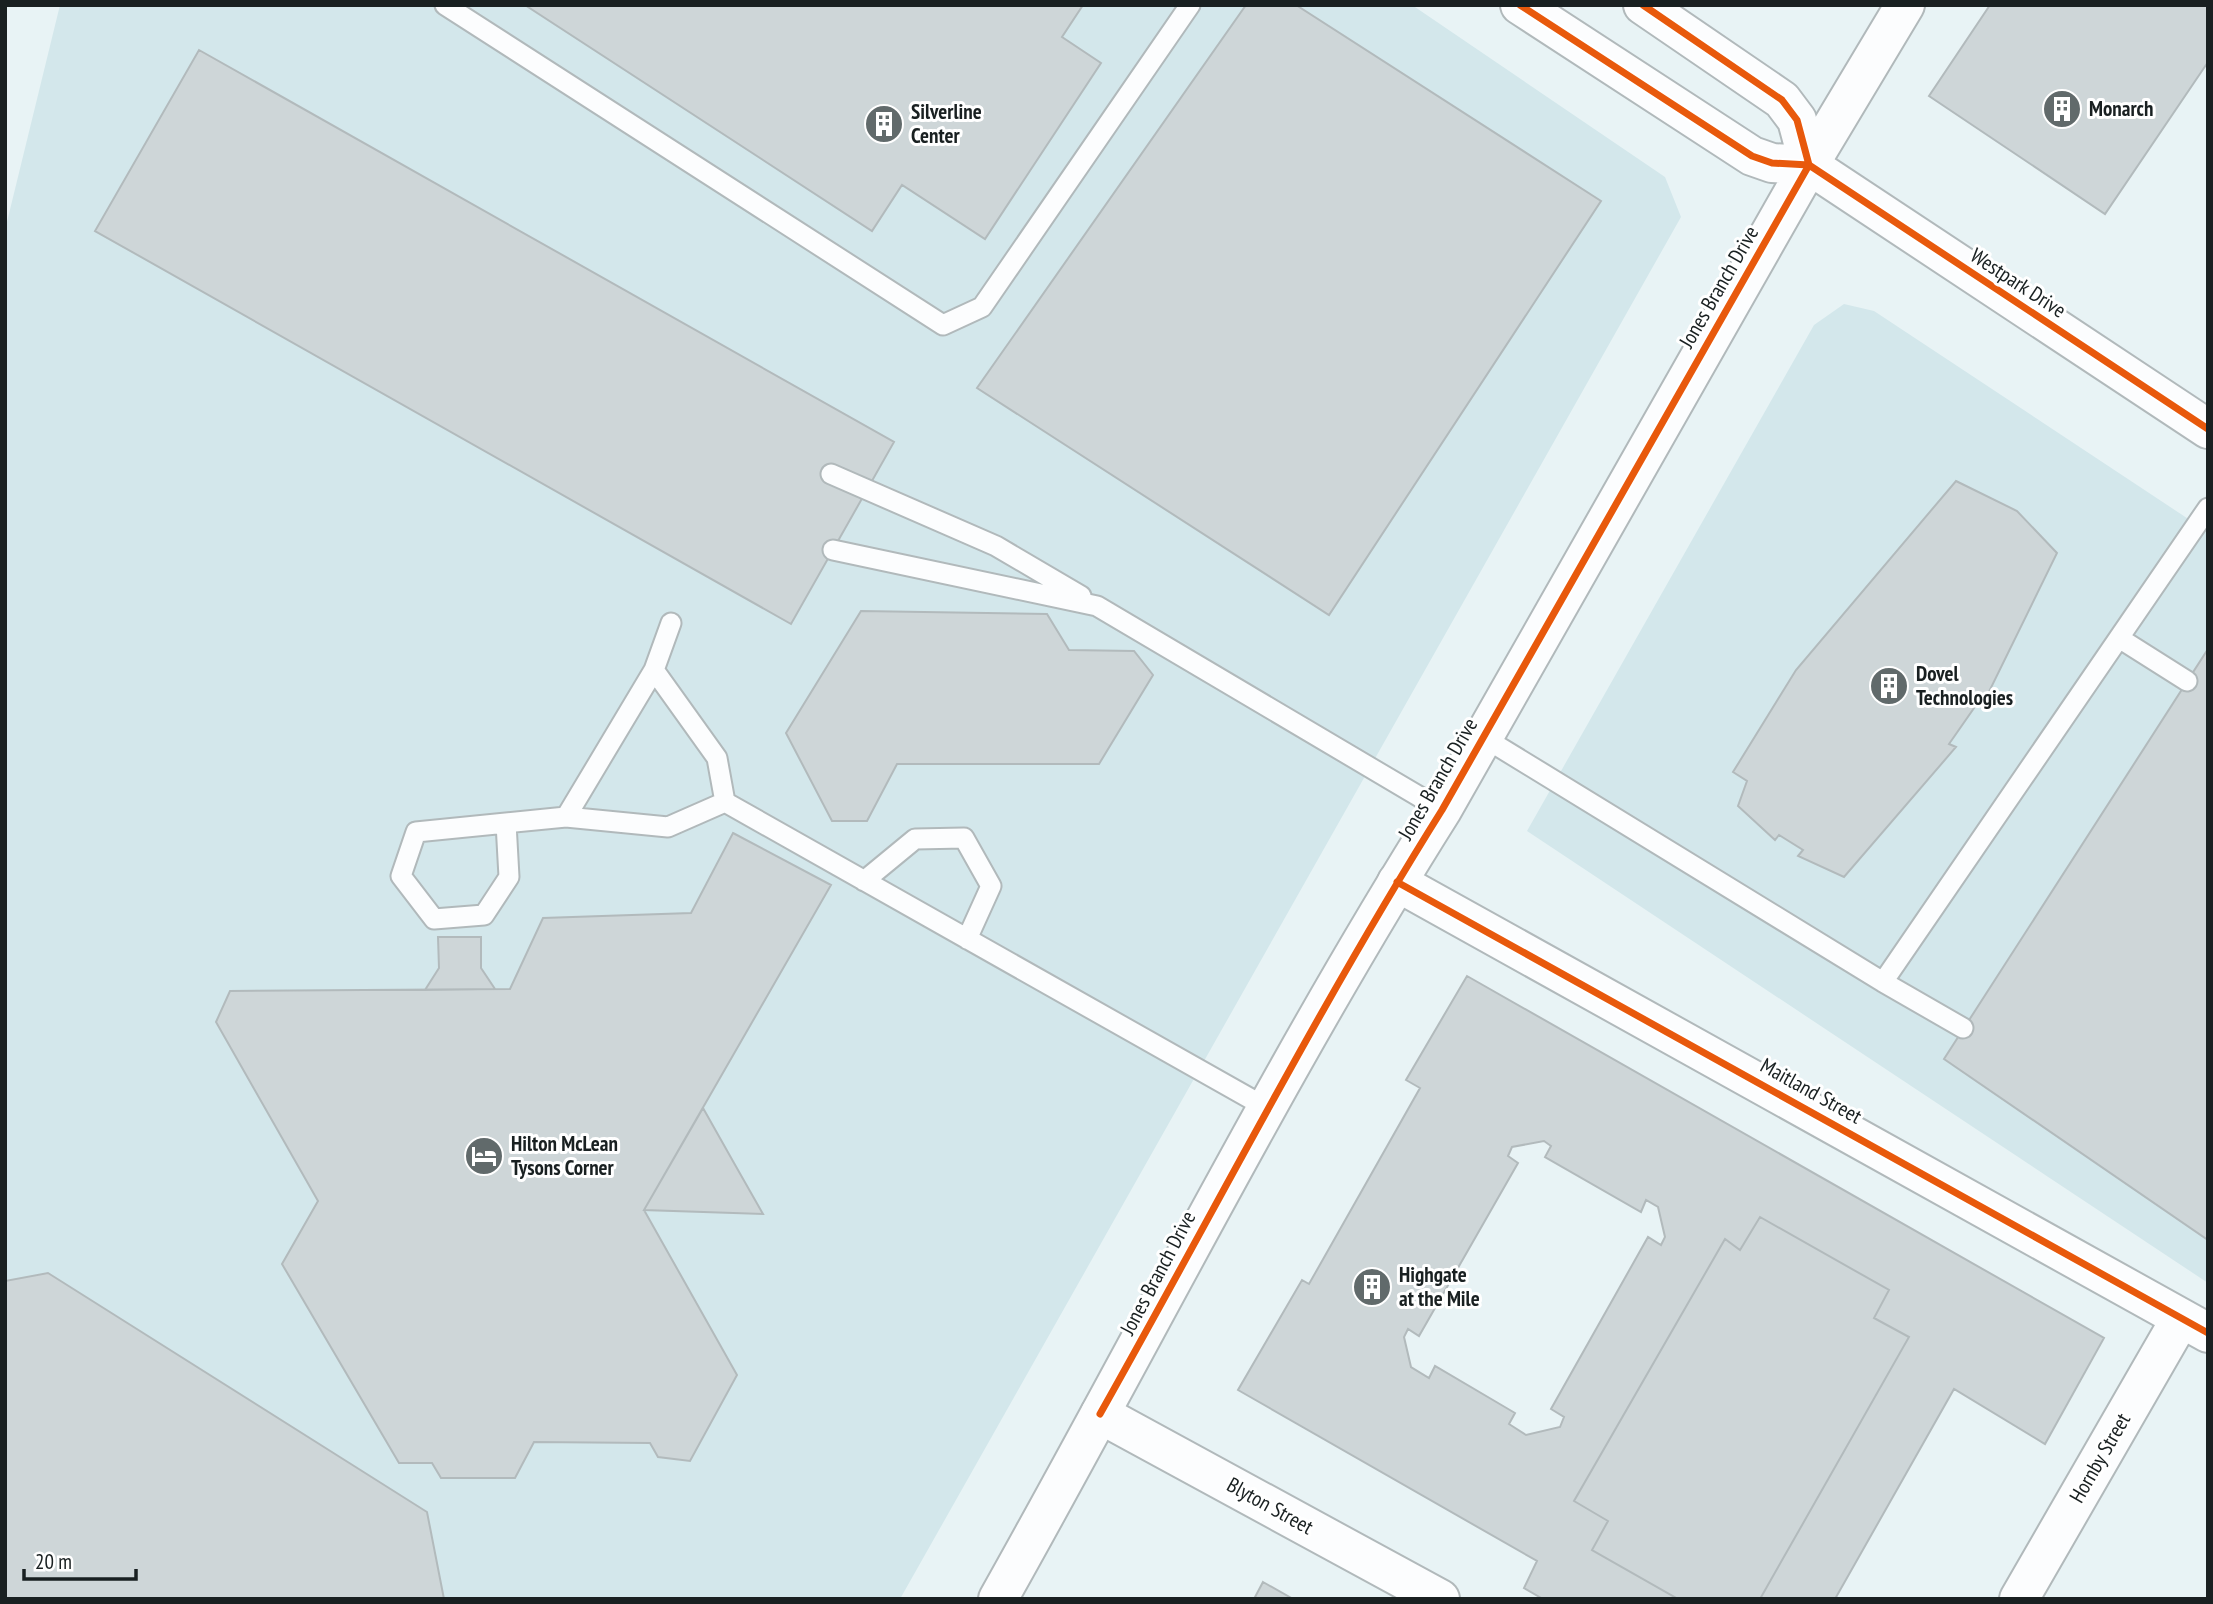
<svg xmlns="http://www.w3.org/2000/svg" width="2213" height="1604" font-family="'PT Sans Narrow',sans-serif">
<rect width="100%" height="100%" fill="#e8f3f5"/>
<!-- built -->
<path fill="#d3e7eb" d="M60 5H1412L1665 177 1681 217 900 1599H5V230Z
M1844 304 1874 311 2208 532V1283L1527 831 1814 325Z"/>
<!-- building -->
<path fill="#ced6d8" stroke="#b2babc" stroke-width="2" fill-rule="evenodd" d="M525 5H1083L1062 37 1101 63 985 239 902 185 872 231Z
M1246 5H1296L1601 201 1329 615 977 388Z
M1990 5H2208V62L2105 214 1929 96Z
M199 50 894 442 791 624 95 231Z
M1956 481 2017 511 2057 553 1983 704 1979 701 1949 744 1956 747 1844 877 1798 856 1803 850 1779 835 1775 840 1738 806 1747 781 1733 772 1796 670Z
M861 611 1047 614 1069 650 1134 651 1153 675 1099 764H897L867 821H832L786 733Z
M2208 649V1240L1944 1059Z
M733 833 831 885 644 1210 737 1375 690 1461 658 1457 650 1443 534 1442 515 1478H441L432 1463H399L282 1264 318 1201 216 1022 230 991 510 989 543 918 691 913Z
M438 937H481V968L495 989 425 990 439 968Z
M1467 976 2104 1338 2045 1444 1954 1389 1835 1599H1760L1909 1337 1874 1318 1889 1290 1760 1217 1740 1250 1725 1239 1574 1501 1608 1521 1592 1550 1678 1599H1543L1524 1588 1537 1561 1238 1390 1302 1280 1309 1284 1420 1088 1406 1080ZM1544 1141 1551 1146 1545 1157 1641 1212 1646 1200 1658 1207 1665 1237 1661 1245 1648 1237 1551 1409 1564 1417 1560 1427 1526 1435 1509 1424 1515 1413 1435 1366 1429 1378 1411 1367 1404 1337 1408 1329 1419 1336 1518 1163 1508 1156 1512 1147Z
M703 1108 734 1163 763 1214 644 1210Z
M1760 1217 1889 1290 1874 1318 1909 1337 1760 1599H1678L1592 1550 1608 1521 1574 1501 1725 1239 1740 1250Z
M48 1273 427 1512 444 1599H5V1281Z
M1263 1582 1293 1599H1254Z"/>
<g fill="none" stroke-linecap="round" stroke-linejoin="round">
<defs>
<path id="service" d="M445 5 943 325 982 307 1190 5
M831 474 996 546 1081 596
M833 550 1097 606 1442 810
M2119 638 2187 681
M654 670 717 758 725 802
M1483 737 1883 982 2208 508
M725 802 1267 1108
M566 817 668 827 725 802
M506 823 509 877 484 915 434 919 401 876 416 832 566 817 654 670 671 623
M864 881 915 839 964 838 991 886 967 939
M1883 982 1963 1028"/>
<path id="minor" d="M1809 165 1905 5
M1397 882 2208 1333
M1100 1414 1440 1599
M2019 1599 2181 1318"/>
<path id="tertiary" d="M1520 5 1752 156 1772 163 1809 165 2208 429
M1643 5 1782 100 1797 120 1809 165
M998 1599C1146 1336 1281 1065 1442 810L1809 165"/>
</defs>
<!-- service casing -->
<use href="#service" stroke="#b1b9bb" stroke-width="23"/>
<!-- minor casing -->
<use href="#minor" stroke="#b1b9bb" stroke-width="42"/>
<!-- tertiary casing -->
<use href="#tertiary" stroke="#b1b9bb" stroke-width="42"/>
<!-- service -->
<use href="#service" stroke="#fcfdfe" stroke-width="19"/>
<!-- minor -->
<use href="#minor" stroke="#fcfdfe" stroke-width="38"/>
<!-- tertiary -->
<use href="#tertiary" stroke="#fcfdfe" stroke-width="38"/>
<defs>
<path id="cycleway" d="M1520 5 1752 156 1772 163 1809 165 2208 429
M1643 5 1782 100 1797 120 1809 165
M1397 882 2208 1333
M1100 1414C1214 1212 1319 1006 1442 810L1809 165"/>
</defs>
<!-- cycleway casing -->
<use href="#cycleway" stroke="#fff" stroke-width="11"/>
<!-- cycleway -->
<use href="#cycleway" stroke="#e8590c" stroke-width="7"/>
</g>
<!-- icons -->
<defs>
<symbol id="building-disc" viewBox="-11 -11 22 22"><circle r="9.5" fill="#616a6b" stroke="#fff"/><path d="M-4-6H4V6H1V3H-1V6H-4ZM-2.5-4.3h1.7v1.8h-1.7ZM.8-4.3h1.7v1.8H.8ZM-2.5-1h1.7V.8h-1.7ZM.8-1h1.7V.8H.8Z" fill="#fff"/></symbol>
<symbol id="hotel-disc" viewBox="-11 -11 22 22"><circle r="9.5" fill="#616a6b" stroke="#fff"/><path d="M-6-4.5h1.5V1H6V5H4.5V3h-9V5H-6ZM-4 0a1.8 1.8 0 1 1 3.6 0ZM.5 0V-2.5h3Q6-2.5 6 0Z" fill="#fff"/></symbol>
</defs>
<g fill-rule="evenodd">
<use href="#building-disc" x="2040" y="87" width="44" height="44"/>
<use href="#building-disc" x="862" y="102" width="44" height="44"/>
<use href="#building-disc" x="1867" y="664" width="44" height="44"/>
<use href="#hotel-disc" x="462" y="1134" width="44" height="44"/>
<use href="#building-disc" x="1350" y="1265" width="44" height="44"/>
</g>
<g text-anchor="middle" stroke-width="6" stroke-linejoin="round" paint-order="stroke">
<!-- poi labels -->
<g font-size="21" font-weight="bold" fill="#192021" stroke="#fff" text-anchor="start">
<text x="2089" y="116">Monarch</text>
<text x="911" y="119">Silverline<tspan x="911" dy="24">Center</tspan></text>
<text x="1916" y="681">Dovel<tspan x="1916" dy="24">Technologies</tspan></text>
<text x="511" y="1151">Hilton McLean<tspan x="511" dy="24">Tysons Corner</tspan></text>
<text x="1399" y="1282">Highgate<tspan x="1399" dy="24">at the Mile</tspan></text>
</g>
<!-- street labels -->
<g font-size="21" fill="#192021" stroke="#fff">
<text transform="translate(2018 283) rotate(33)" y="7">Westpark Drive</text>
<text transform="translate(1719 287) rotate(-60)" y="7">Jones Branch Drive</text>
<text transform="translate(1438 779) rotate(-60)" y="7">Jones Branch Drive</text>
<text transform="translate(1811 1091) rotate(29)" y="7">Maitland Street</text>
<text transform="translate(1158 1273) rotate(-62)" y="7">Jones Branch Drive</text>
<text transform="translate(2100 1458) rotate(-60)" y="7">Hornby Street</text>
<text transform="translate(1270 1506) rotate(29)" y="7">Blyton Street</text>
</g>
</g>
<!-- border -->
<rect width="2213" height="1604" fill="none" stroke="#192021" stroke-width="14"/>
<!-- scale -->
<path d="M24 1569v10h112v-10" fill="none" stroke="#192021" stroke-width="3.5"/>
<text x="35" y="1569" font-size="21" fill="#192021" stroke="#ffffff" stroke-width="5" paint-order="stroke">20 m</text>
</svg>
